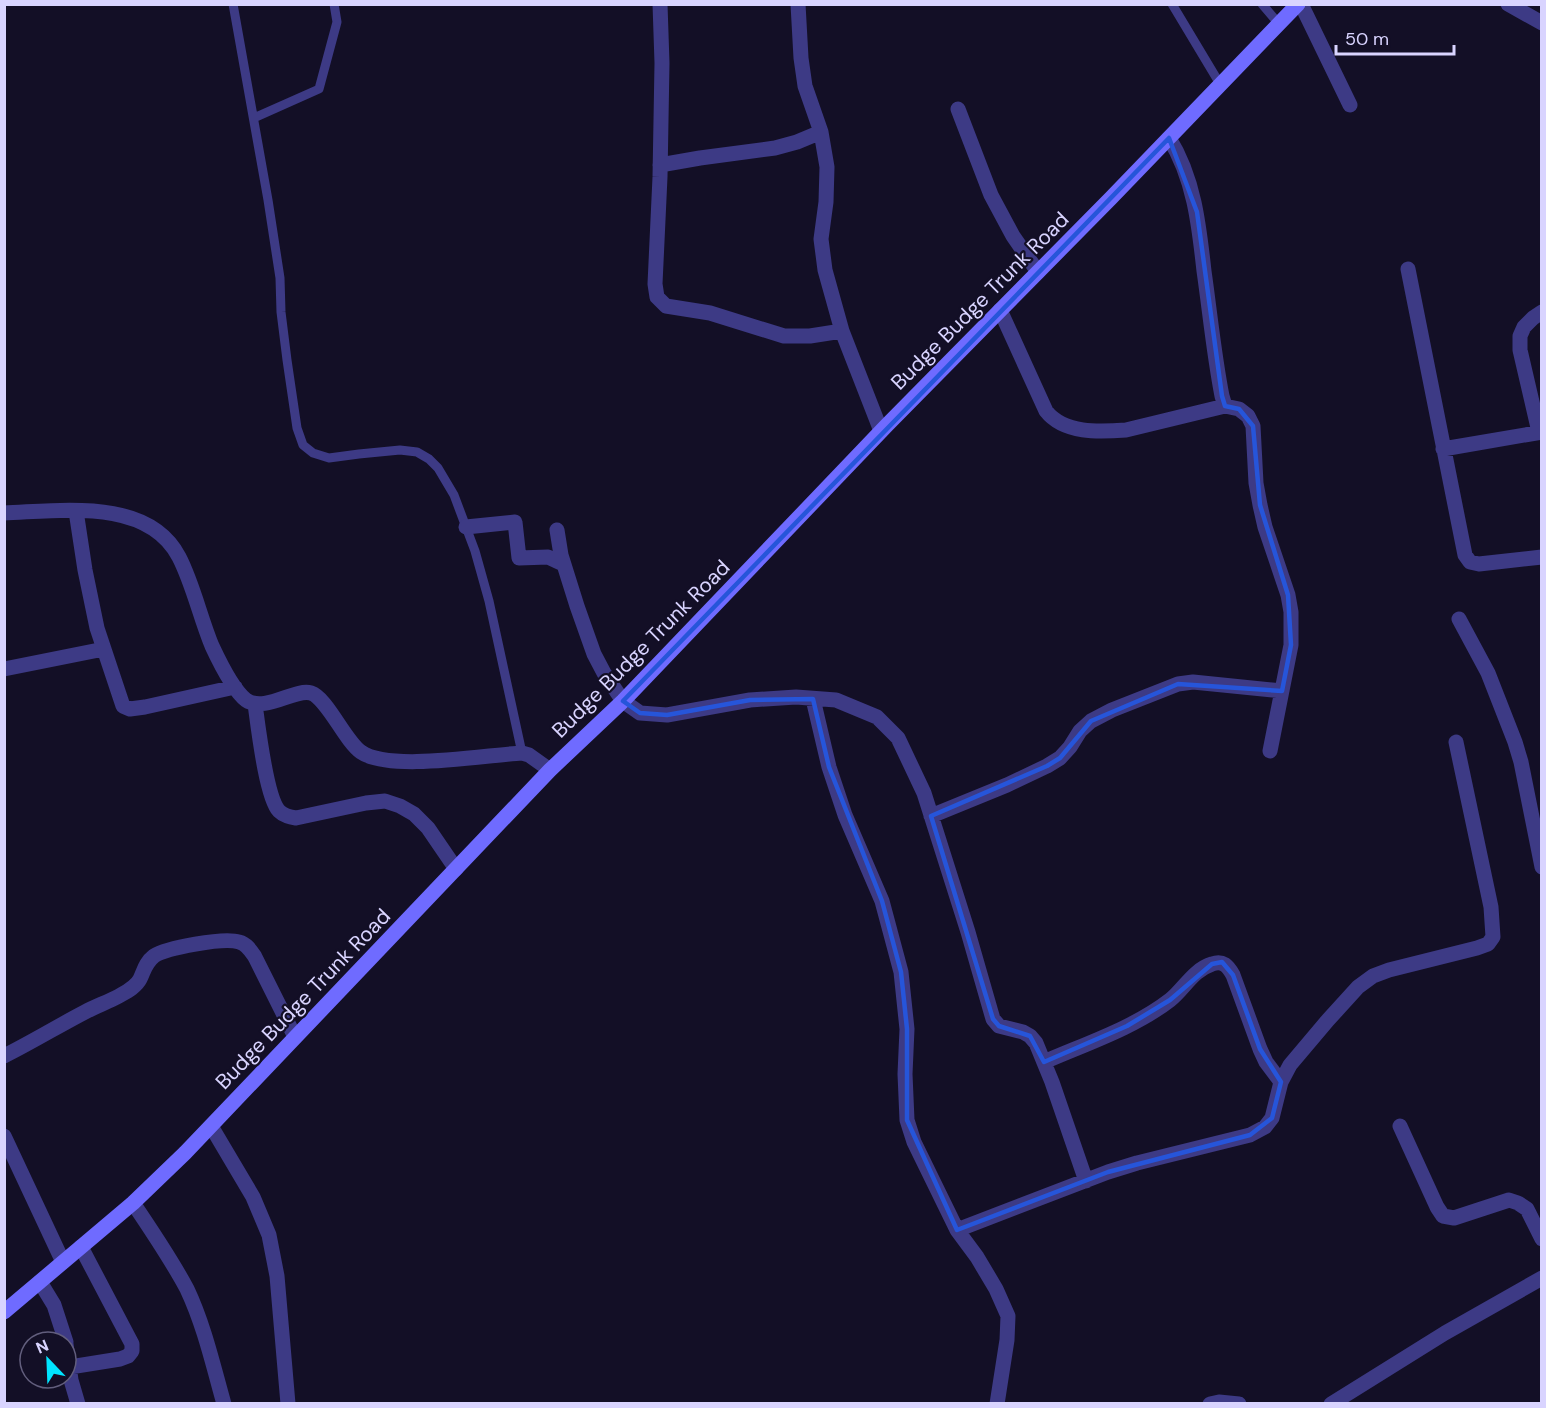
<svg xmlns="http://www.w3.org/2000/svg" width="1546" height="1408" font-family="'DM Sans',sans-serif">
<rect width="100%" height="100%" fill="#130f26"/>
<g fill="none" stroke-linecap="round" stroke-linejoin="round">
<!-- lane -->
<path stroke="#3d3a85" stroke-width="9" d="M233 4 268 200 280 278 281 312 287 360 297 428 303 445 313 453 329 458 359 454 400 450 417 452 429 459 438 468 454 495 475 551 489 601 522 753
M1172 4 1220 84
M1262 4 1279 24
M254 118 319 89 337 22 334 4"/>
<!-- street -->
<path stroke="#3d3a85" stroke-width="15" d="M660 4 662 63 660 177 655 284 657 297 666 306 710 313 784 336H810L842 331
M798 4 801 58 805 86 821 132 827 167 826 202 821 239 825 270 842 331 881 431
M1301 4 1350 105
M1508 4 1542 23
M958 109 991 195 1013 236 1038 272
M1169 138C1194 178 1199 225 1204 271 1210 313 1214 355 1222 396L1225 406 1239 409 1248 416 1253 426 1256 483 1260 505 1265 527 1288 595 1291 612V645L1270 751
M660 165 700 158 775 148 797 142 821 132
M1408 269 1465 555 1470 562 1479 564 1542 557
M1000 310 1046 411C1064 434 1099 432 1126 430L1225 406
M1539 432 1520 350V336L1524 327 1533 318 1542 312
M1443 449 1542 432
M76 511 85 570 97 628 123 706 130 709 145 707 235 687
M4 513C60 511 148 497 179 557 193 584 200 617 212 646 219 661 233 690 246 700 265 713 295 688 311 693 327 698 345 741 361 752 389 772 485 755 522 753L529 755 550 770
M466 527 515 522 519 558 548 557 563 564
M557 530 561 555 577 606 594 654 604 673 623 701 640 713 667 715 750 700 796 697 836 700 877 717 898 738 924 793 968 932 993 1019 999 1026 1023 1032 1030 1036 1036 1043 1052 1082 1086 1181
M1459 619 1488 673 1515 742 1521 762 1542 867
M4 669 104 649
M813 699 829 767 845 815 882 901 901 972 907 1029 905 1074 907 1120 914 1142 957 1230 977 1257 996 1289 1008 1316 1007 1340 997 1404
M255 704C258 725 266 797 279 811 284 816 290 817 296 818L366 803 385 801 400 806 414 814 428 828 456 869
M931 816 1007 785 1047 766 1060 758 1070 747 1080 731 1091 721 1112 710 1178 684 1193 682 1282 691
M4 1056C32 1042 58 1026 85 1012 96 1006 108 1002 119 996 126 992 136 987 140 979 144 971 145 963 154 956 166 948 224 937 239 942 247 944 251 951 255 957L295 1037
M1044 1062C1085 1044 1134 1028 1170 1000 1184 989 1193 970 1212 964 1223 960 1228 966 1233 975L1260 1049 1266 1062 1281 1082
M211 1126 253 1197 269 1235 277 1276 288 1404
M1400 1126 1437 1207 1443 1216 1454 1218 1509 1200 1518 1203 1527 1209 1542 1239
M4 1136 63 1262
M133 1203C152 1231 171 1259 187 1289 204 1325 213 1365 224 1404
M957 1230 1108 1172 1137 1163 1250 1135 1265 1127 1272 1118 1281 1082 1290 1065 1328 1020 1358 987 1373 976 1389 970 1477 948 1488 944 1493 937 1491 907 1456 742
M40 1282 54 1305 66 1342
M66 1344 71 1380 78 1404
M70 1367 120 1359 128 1356 132 1351V1344L81 1247
M1210 1404 1219 1402 1239 1404
M1331 1404 1445 1333 1542 1278"/>
<!-- secondary -->
<path stroke="#6f6bff" stroke-width="15" d="M4 1312 133 1203 185 1153 550 770 623 701 887 425 1111 198 1298 4"/>
</g>
<!-- marked area -->
<path fill="none" stroke="#2655da" stroke-width="4.5" stroke-linejoin="round" d="M1169 138 1197 212 1222 396 1225 406 1239 409 1253 426 1260 505 1288 595 1291 645 1282 691 1178 684 1091 721 1060 758 1047 766 931 816 993 1019 999 1026 1030 1036 1044 1062 1127 1026 1170 1000 1212 964 1222 962 1233 975 1260 1049 1281 1082 1272 1118 1250 1135 1108 1172 957 1230 907 1120V1029L901 972 882 901 829 767 813 699 750 700 667 715 640 713 623 701Z"/>
<g text-anchor="middle" stroke-width="4.5" stroke-linejoin="round" paint-order="stroke">
<!-- street labels -->
<g font-size="21" fill="#d9d4ff" stroke="#130f26">
<text transform="translate(980 301) rotate(-45)" y="7">Budge Budge Trunk Road</text>
<text transform="translate(641 649) rotate(-45)" y="7">Budge Budge Trunk Road</text>
<text transform="translate(303 999) rotate(-46)" y="7">Budge Budge Trunk Road</text>
</g>
</g>
<!-- border -->
<rect width="1546" height="1408" fill="none" stroke="#d9d4ff" stroke-width="12"/>
<!-- north arrow -->
<g transform="translate(48 1360) rotate(337)"><circle r="28" fill="#130f26" stroke="#625e7d" stroke-width="1.5"/>
<path d="M0-4.5L10 22L0 15L-10 22Z" fill="#00e5ff"/>
<text y="-9" font-size="16" font-weight="bold" text-anchor="middle" fill="#d9d4ff">N</text>
</g>
<!-- scale -->
<path d="M1336 45v9h118v-9" fill="none" stroke="#d9d4ff" stroke-width="3"/>
<text x="1345" y="45" font-size="18" fill="#d9d4ff" stroke="#130f26" stroke-width="4.5" paint-order="stroke">50 m</text>
</svg>
